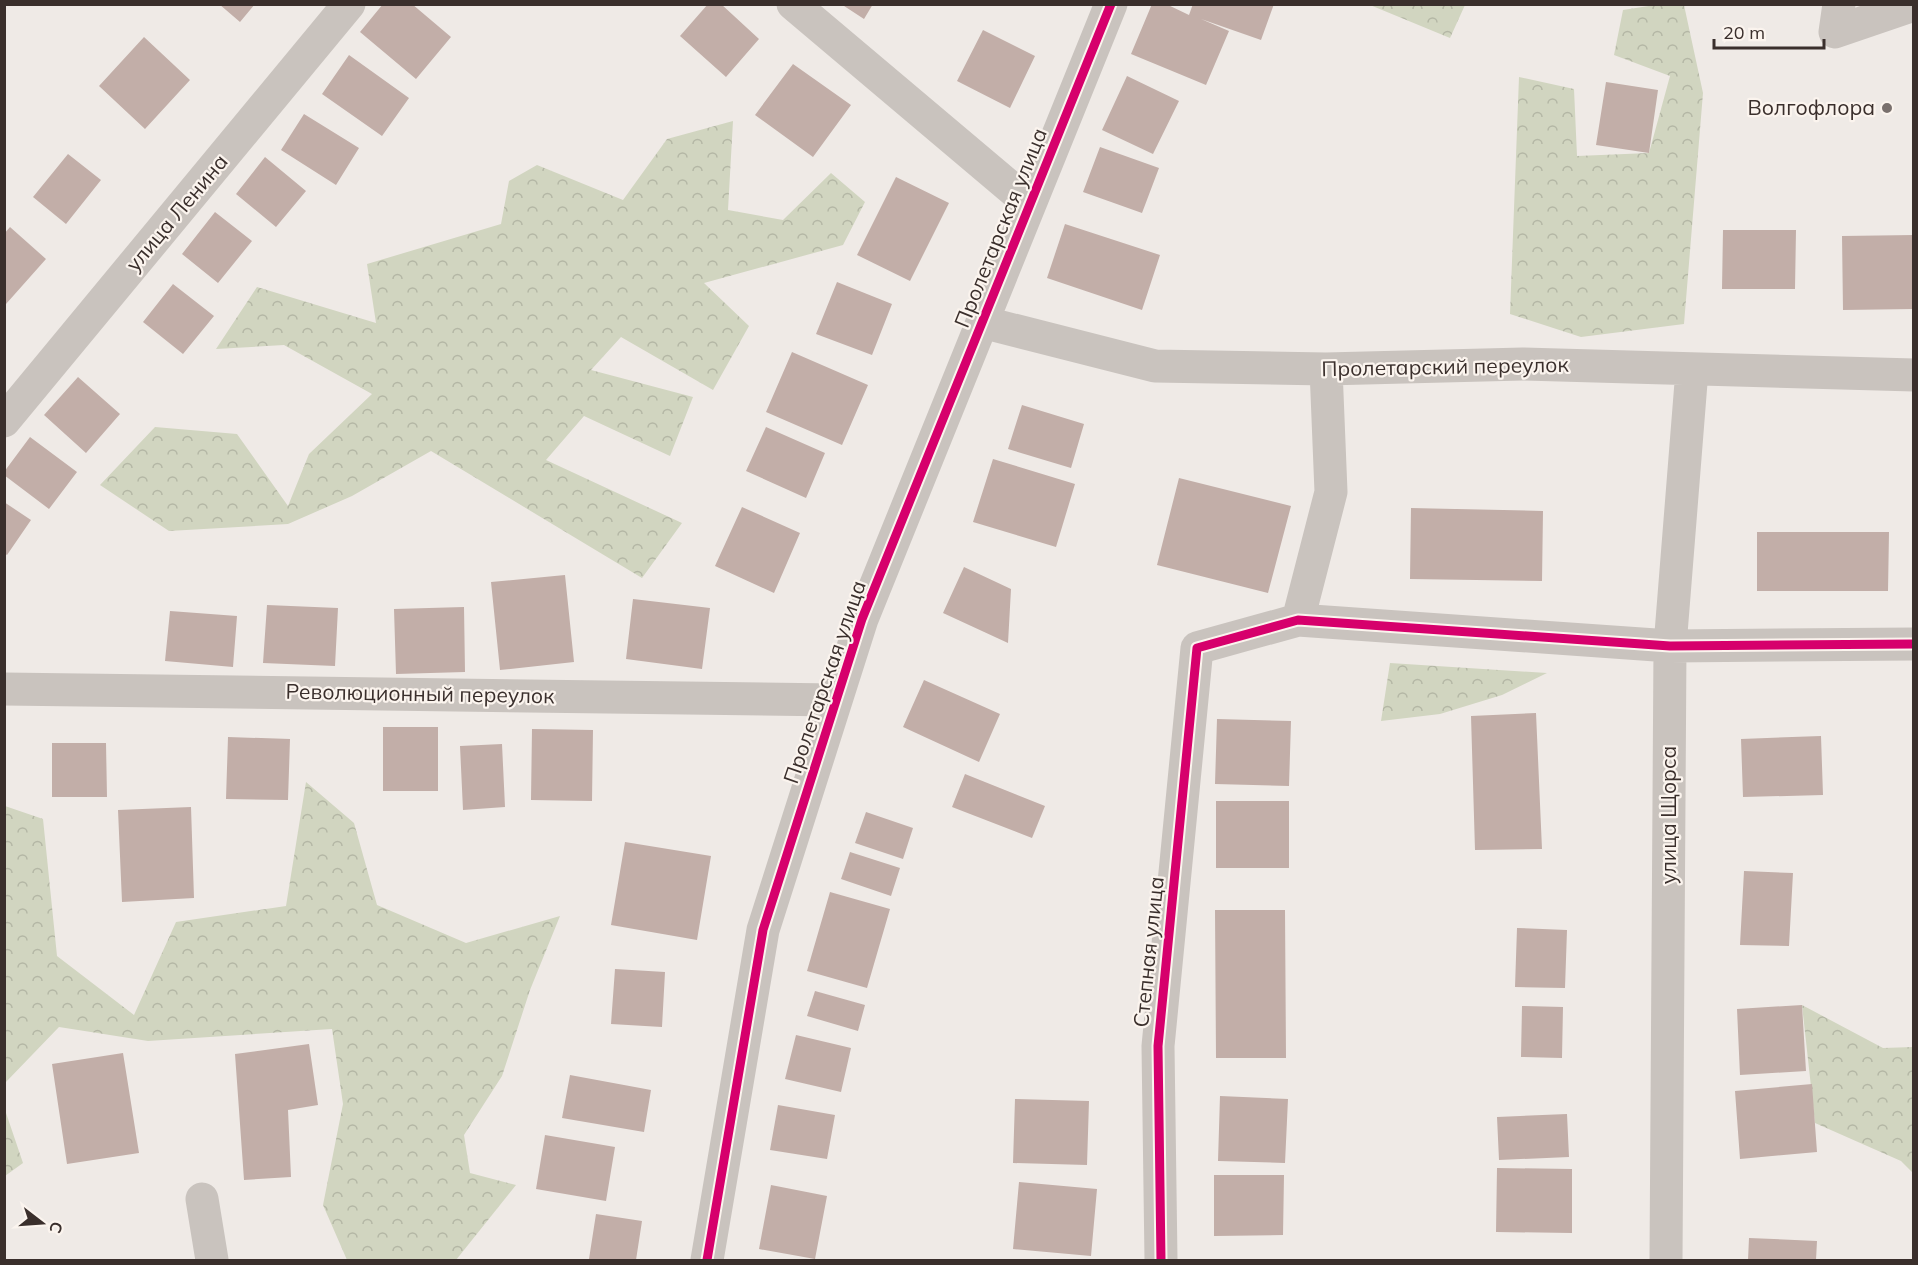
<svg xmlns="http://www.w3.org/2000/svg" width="1918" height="1265" font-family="Mulish,sans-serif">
<defs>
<pattern id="forest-crowns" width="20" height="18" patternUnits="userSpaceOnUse" patternTransform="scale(1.5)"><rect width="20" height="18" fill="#d1d5c0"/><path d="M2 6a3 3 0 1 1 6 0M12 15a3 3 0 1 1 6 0" fill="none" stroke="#b4b7a5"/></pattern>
</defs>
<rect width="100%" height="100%" fill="#efeae6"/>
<!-- forest -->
<path fill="url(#forest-crowns)" d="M1370 5H1465L1450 38Z
M1655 5H1684L1703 93 1684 324 1581 337 1510 314 1519 77 1574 89 1577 156 1649 153 1670 76 1614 55 1623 10Z
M733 121 728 210 783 220 831 173 865 202 843 245 704 283 749 326 713 390 621 337 591 370 693 397 670 456 584 416 546 460 682 523 642 578 431 451 352 496 288 524 169 531 100 485 155 427 237 434 288 506 309 454 372 394 284 345 216 349 257 287 376 323 367 264 501 224 509 181 537 165 623 200 667 139Z
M1390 663 1547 673 1502 695 1440 714 1381 721Z
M306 782 354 823 377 905 466 943 560 916 530 990 502 1076 464 1135 470 1173 516 1185 456 1260H347L323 1205 343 1104 332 1029 148 1041 59 1027 5 1083V806L43 819 57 956 134 1015 176 922 286 906Z
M1802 1005 1883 1048 1913 1047V1173L1901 1161 1815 1123Z
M4 1107 23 1163 5 1176H4Z"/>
<!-- building -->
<path fill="#c2aea8" d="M219 4H255L240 22Z
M383 4H412L451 37 416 79 360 32Z
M708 4H721L759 39 726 77 680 36Z
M841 4H873L864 19Z
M1152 4H1166L1189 15 1193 4H1274L1261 40 1201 19 1229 31 1206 85 1131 54Z
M983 30 1035 56 1010 108 957 81Z
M144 37 190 80 145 129 99 86Z
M349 55 409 98 382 136 322 94Z
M793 64 851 105 813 157 755 115Z
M1127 76 1179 101 1153 154 1102 130Z
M1606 82 1658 90 1649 153 1596 145Z
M304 114 359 148 336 185 281 150Z
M1100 147 1159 168 1142 213 1083 192Z
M68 154 101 180 66 224 33 197Z
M265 157 306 191 276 227 236 194Z
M896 177 949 203 910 281 857 255Z
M215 212 252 241 218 283 182 254Z
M1065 224 1160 255 1142 310 1047 278Z
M10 227 46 259 6 304 4 303V234Z
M1723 230H1796L1795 289H1722Z
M1914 235V309L1843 310 1842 236Z
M837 282 892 304 872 355 816 334Z
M173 284 214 316 183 354 143 322Z
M792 352 868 385 842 445 766 412Z
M78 377 120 414 86 453 44 415Z
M1022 405 1084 424 1071 468 1008 449Z
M766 427 825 453 806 498 746 471Z
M30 437 77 472 49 509 4 475V472Z
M993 459 1075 484 1056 547 973 522Z
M1179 478 1291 506 1268 593 1157 565Z
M4 502 31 520 7 555 4 553Z
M742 507 800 533 774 593 715 566Z
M1411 508 1543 511 1542 581 1410 579Z
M1757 532H1889L1888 591H1757Z
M964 567 1011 589 1008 643 943 613Z
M565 575 574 662 500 670 491 582Z
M633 599 710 608 702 669 626 659Z
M267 605 338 608 335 666 263 663Z
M464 607 465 672 396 674 394 609Z
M170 611 237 616 233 667 165 661Z
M924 680 1000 714 979 762 903 727Z
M1536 713 1542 849 1475 850 1471 716Z
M1217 719 1291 721 1289 786 1215 784Z
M383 727H438V791H383Z
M532 729 593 730 592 801 531 800Z
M1821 736 1823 795 1743 797 1741 739Z
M228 737 290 739 288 800 226 799Z
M52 743H106L107 797H52Z
M502 744 505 807 463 810 460 746Z
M965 774 1045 806 1032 838 952 807Z
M1216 801H1289V868H1216Z
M191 807 194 898 122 902 118 810Z
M866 812 913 828 903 859 855 843Z
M625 842 711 856 697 940 611 925Z
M850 852 900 868 891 896 841 879Z
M1744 871 1793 873 1789 946 1740 945Z
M830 892 890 909 867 988 807 971Z
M1215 910H1285L1286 1058H1216Z
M1517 928 1567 930 1565 988 1515 987Z
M615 969 665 972 662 1027 611 1024Z
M815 991 865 1005 858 1031 807 1016Z
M1802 1005 1806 1071 1740 1075 1737 1009Z
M1522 1006 1563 1007 1562 1058 1521 1057Z
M796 1035 851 1048 841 1092 785 1079Z
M309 1044 318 1105 288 1110 291 1177 244 1180 235 1054Z
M123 1053 139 1153 67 1164 52 1064Z
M570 1075 651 1090 644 1132 562 1118Z
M1812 1084 1817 1152 1740 1159 1735 1091Z
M1220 1096 1288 1099 1285 1163 1218 1161Z
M1015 1099 1089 1101 1087 1165 1013 1163Z
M778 1105 835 1115 827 1159 770 1150Z
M1567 1114 1569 1157 1499 1160 1497 1117Z
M545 1135 615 1147 606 1201 536 1189Z
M1497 1168 1572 1169V1233L1496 1232Z
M1214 1175H1284L1283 1235 1214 1236Z
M1019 1182 1097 1189 1091 1256 1013 1249Z
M771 1185 827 1196 815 1259 759 1249Z
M596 1214 642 1221 636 1260 589 1259Z
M1749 1238 1817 1241 1816 1260H1748Z"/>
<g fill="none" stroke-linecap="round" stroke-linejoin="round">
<!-- minor -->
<path stroke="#c9c3be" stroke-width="33" d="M793 4 1030 204
M1839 4 1835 32 1914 5
M982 322 1155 366 1326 369 1523 364 1914 375
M4 421 349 4
M1298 620 1331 492 1326 369
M4 689 836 700
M202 1199 212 1260
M707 1260 763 930 862 619 1111 4
M1161 1260 1158 1046 1197 648 1298 620 1670 646 1914 644
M1666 1260 1670 646 1692 370"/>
<defs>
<path id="cycleway" d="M707 1260 763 930 862 619 1111 4
M1161 1260 1158 1046 1197 648 1298 620 1670 646 1914 644"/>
</defs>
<!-- cycleway casing -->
<use href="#cycleway" stroke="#fbf4ee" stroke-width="13"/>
<!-- cycleway -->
<use href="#cycleway" stroke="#d6006c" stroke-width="9"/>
</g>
<!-- markers -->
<circle fill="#79706d" stroke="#fbf4ee" stroke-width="2" cx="1887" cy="108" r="6"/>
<g text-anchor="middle" stroke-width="4.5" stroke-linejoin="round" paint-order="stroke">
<!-- poi labels -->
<g font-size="21" fill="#3a2f2c" stroke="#fbf4ee" text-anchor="end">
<text x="1875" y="115">Волгофлора</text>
</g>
<!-- street labels -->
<g font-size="21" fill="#3a2f2c" stroke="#fbf4ee">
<text transform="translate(177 213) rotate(-50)" y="7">улица Ленина</text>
<text transform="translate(1001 228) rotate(-68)" y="7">Пролетарская улица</text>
<text transform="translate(1445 367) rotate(-1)" y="7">Пролетарский переулок</text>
<text transform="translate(825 682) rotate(-71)" y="7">Пролетарская улица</text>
<text transform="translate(420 694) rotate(1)" y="7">Революционный переулок</text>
<text transform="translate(1669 815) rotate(-90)" y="7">улица Щорса</text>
<text transform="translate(1149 952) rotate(-84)" y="7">Степная улица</text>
</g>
</g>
<!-- border -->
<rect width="1918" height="1265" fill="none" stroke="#3a2f2c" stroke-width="12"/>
<!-- north arrow -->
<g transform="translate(42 1223) rotate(107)" stroke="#fbf4ee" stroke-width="4.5" paint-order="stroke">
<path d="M0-4.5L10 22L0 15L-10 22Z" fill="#3a2f2c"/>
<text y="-9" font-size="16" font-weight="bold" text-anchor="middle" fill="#3a2f2c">С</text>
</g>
<!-- scale -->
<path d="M1714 39v9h110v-9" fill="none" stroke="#3a2f2c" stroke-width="3"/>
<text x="1723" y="39" font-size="18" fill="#3a2f2c" stroke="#fbf4ee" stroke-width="4.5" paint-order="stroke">20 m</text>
</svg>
